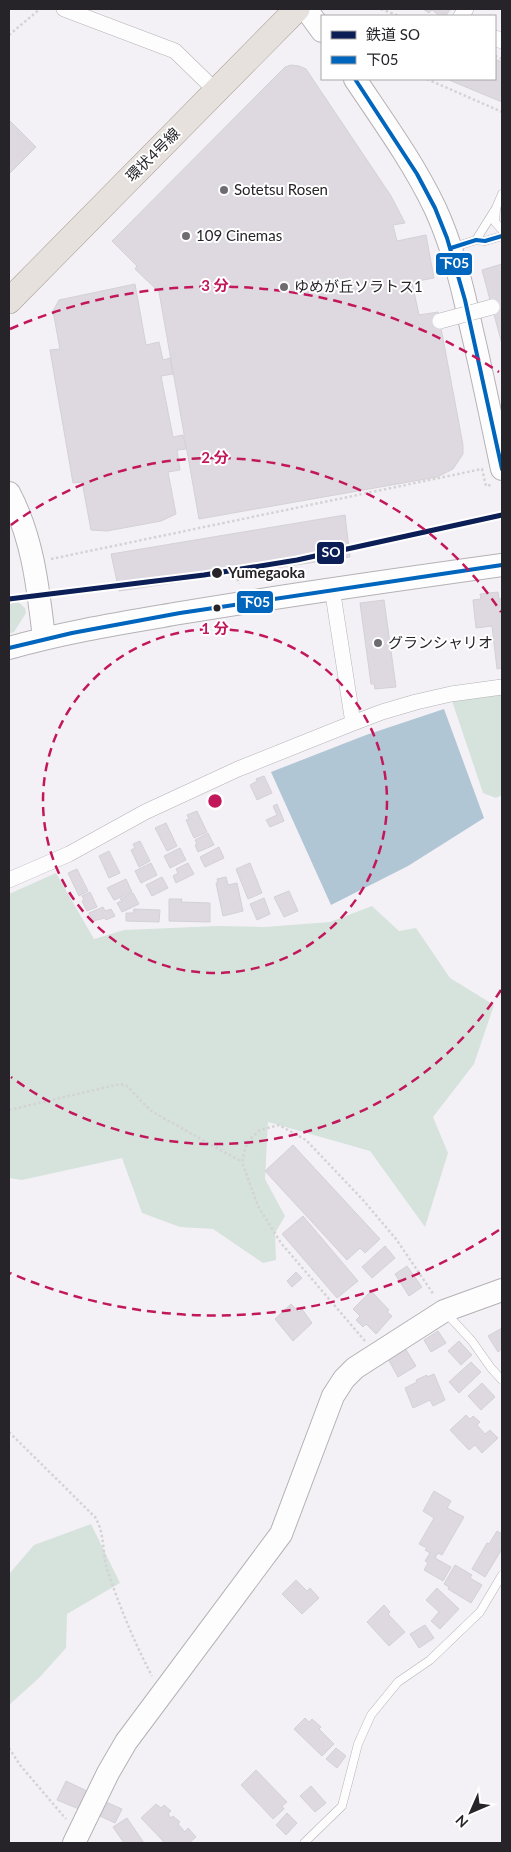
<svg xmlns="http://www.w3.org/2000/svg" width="511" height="1852" font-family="Lato,'Noto Sans JP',sans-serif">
<rect width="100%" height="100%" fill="#f4f1f6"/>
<!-- green -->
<path fill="#d5e3dc" d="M18 602 25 608 26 613 14 632 9 634V604Z
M502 693V795L496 798 483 793 452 701Z
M56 873 94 939 124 930 218 926 265 927 330 922 372 906 399 931 416 928 450 978 494 1005 474 1064 433 1117 448 1153 425 1227 370 1151 268 1122 265 1179 285 1216 275 1233 276 1260 263 1263 213 1229 180 1227 142 1213 122 1158 22 1180 9 1178V894Z
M91 1524 120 1583 67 1614 66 1648 39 1678 9 1705V1574L34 1545Z"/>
<!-- water -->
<path fill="#b0c6d4" d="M444 709 484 818 408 866 331 905 271 772 366 735Z"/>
<!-- building -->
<path fill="#ded9e1" stroke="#d4d1d5" d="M423 9H451L445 16H440L432 10 429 13Z
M495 59 502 62V102L449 80 450 79H495Z
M291 65 299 66 306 69 391 196 405 223 393 225 397 241 426 235 434 278 412 282 419 315 438 312 463 445V454L453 469 437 477 199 519 159 292 135 269 137 266 112 241 285 67Z
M9 120 36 147 9 174Z
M502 264V344L482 270Z
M135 284 146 345 159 342 163 360 170 358 173 374 161 376 173 437 183 435 186 449 177 450 180 470 168 472 176 514 161 521 107 531 91 530 82 482 73 483 50 350 60 349 53 311 59 300Z
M345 515 350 557 119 591 111 554Z
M498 592 499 599 502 598V668L497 669 492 626 476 628 473 600 481 599 480 594Z
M384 600 396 687 375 689 374 684H371L360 603Z
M264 776 272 793 257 800 250 785 257 781 256 779Z
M277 804 284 821 270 827 266 820 277 815 273 806Z
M197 811 207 832 194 838 186 820 189 819 187 815Z
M166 823 177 846 167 851 155 828Z
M208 833 214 845 198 852 195 845 197 844 195 840Z
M140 841 150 861 139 867 131 850 135 848 133 844Z
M219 847 224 858 205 867 200 857Z
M180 848 186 860 170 868 164 856Z
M109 851 120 873 109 878 99 856Z
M151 863 157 875 141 883 135 871Z
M188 863 194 874 176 883 173 876 178 873 176 869Z
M250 863 262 893 248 899 236 869Z
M77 869 88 891 79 896 68 873Z
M162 877 168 888 152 896 146 885Z
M226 877 228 885 237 883 243 911 223 916 216 883H218L217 879Z
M126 879 132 892 114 900 107 888Z
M289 891 298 911 284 917 274 897Z
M90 892 97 907 87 911 82 901 84 900 82 896Z
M133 893 139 904 122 912 117 903 122 901 120 899Z
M264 898 270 914 257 920 250 904Z
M169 899H182L181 902 210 903V922L169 921Z
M103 907 105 911 111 909 115 916 106 920 105 918 93 921 89 913Z
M134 909 160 910 159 922 126 921V913H133Z
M293 1145 380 1239 365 1253 360 1248 347 1260 265 1171Z
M303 1216 358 1281 337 1298 282 1234Z
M385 1246 395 1258 372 1278 362 1267Z
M407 1266 422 1287 409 1296 395 1274Z
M296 1272 302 1278 292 1287 287 1281Z
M371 1291 389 1310 387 1312 392 1316 376 1334 366 1324 363 1327 356 1320 360 1316 353 1309Z
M291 1304 299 1312 302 1309 312 1323 293 1341 275 1319Z
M502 1328V1349L498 1352 488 1336Z
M438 1331 446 1343 431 1352 424 1340Z
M459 1341 472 1355 461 1365 448 1351Z
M405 1348 416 1366 398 1377 388 1359Z
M471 1362 481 1372 459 1393 449 1382Z
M434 1374 445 1400 433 1406 430 1400 413 1408 405 1388 417 1382 416 1380 427 1375V1377Z
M482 1383 495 1397 481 1410 468 1396Z
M466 1415 470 1419 473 1416 480 1422 477 1425 485 1434 490 1430 498 1438 482 1453 475 1445 469 1450 450 1430Z
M434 1491 451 1501 447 1508 464 1517 442 1555 438 1553 435 1558 451 1567 443 1581 424 1570 428 1563 425 1561 430 1553 425 1550 427 1548 419 1544 434 1518 423 1511Z
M497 1531 502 1534V1549L485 1577 472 1569 487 1543 489 1544Z
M455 1565 472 1575 470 1578 482 1585 471 1603 448 1589 449 1587 444 1584Z
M296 1580 307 1591 310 1588 319 1598 302 1614 282 1594Z
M437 1588 459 1609 440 1629 431 1621 439 1612 426 1600Z
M384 1605 390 1612 388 1614 405 1632 389 1646 367 1622Z
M425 1625 434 1638 419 1648 410 1634Z
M305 1718 309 1722 312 1719 321 1727 319 1729 334 1744 322 1756 294 1729Z
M336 1748 346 1756 337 1768 326 1759Z
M256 1770 287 1802 282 1806 284 1809 273 1819 241 1785Z
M66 1781 87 1791 79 1809 57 1800Z
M311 1786 326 1803 315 1812 300 1796Z
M106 1802 122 1809 115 1823 100 1816Z
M156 1804 161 1808 164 1805 171 1811 168 1814 171 1818 173 1816 180 1822 178 1824 185 1832 188 1828 196 1837 189 1843H165L141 1818Z
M287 1813 297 1823 286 1835 276 1825Z
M127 1818 144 1843H124L113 1827Z"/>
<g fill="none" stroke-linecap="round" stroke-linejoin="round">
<defs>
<path id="lane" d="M496 210 495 222 502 230
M476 240 496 208 502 194
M451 248 476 240 485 241 502 236
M446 1313 472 1341 491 1368 502 1380
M304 1843 342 1806 358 1744 371 1715 398 1682 430 1660 480 1612 502 1575"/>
<path id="street" d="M64 9 175 51 216 91
M461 16 466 9
M495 38 502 41
M332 588 353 723
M9 880 69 854 145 812 238 769 353 723 382 712 416 702 451 694 502 687"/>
<path id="secondary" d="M306 9 322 31
M355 79C383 121 413 162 435 208 453 247 463 289 472 331 483 377 492 423 502 469
M9 493C33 538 38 588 44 638
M9 648C65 632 122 623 180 613 287 595 394 580 502 565
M74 1843 108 1773 126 1742 281 1534 333 1396 344 1379 355 1368 444 1311 502 1290"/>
<path id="primary" d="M9 301 297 9"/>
</defs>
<!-- lane casing -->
<use href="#lane" stroke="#b5b2b6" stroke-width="9"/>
<!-- street casing -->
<use href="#street" stroke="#b5b2b6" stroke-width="16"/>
<!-- secondary casing -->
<use href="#secondary" stroke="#b5b2b6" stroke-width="24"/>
<!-- primary casing -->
<use href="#primary" stroke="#a89e98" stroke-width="26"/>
<!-- path -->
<path stroke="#d4d3d4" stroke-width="2.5" stroke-dasharray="2.5 2.5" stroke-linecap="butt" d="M381 9 399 16
M9 35 40 9
M495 56 502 59
M427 79 502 112
M51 559 482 469 486 486 491 485
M236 574 239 584
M9 1110 120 1084 127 1086 151 1111 242 1162
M365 1341 281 1243 258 1206 242 1162 245 1149 249 1140 260 1130 279 1125 306 1140 363 1200 396 1239 434 1295
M9 1432 95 1517C105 1533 102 1552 107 1569 119 1605 134 1642 152 1676
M9 1748 20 1765 66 1819"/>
<!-- lane -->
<use href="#lane" stroke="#fdfdfe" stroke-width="8"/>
<!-- street -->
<use href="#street" stroke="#fdfdfe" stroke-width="15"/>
<!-- secondary -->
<use href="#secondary" stroke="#fdfdfe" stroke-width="22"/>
<!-- primary -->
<use href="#primary" stroke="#e6e1dc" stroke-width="25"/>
<defs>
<path id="street-bridge" d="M440 321 492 307"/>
</defs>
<!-- street-bridge casing -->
<use href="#street-bridge" stroke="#b5b2b6" stroke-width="16" stroke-linecap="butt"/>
<!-- street-bridge -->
<use href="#street-bridge" stroke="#fdfdfe" stroke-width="15"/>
<defs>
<path id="bus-1" d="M355 79 417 174 435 208 447 238 465 300 502 469
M451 248 476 240 485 241 502 236
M9 648 72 633 180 613 502 565"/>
</defs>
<!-- bus-1 casing -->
<use href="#bus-1" stroke="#fff" stroke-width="8"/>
<!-- bus-1 -->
<use href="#bus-1" stroke="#0065bd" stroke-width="4"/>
<defs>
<path id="rail-1" d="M9 599 204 575 297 560 502 515"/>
</defs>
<!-- rail-1 casing -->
<use href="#rail-1" stroke="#fff" stroke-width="9"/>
<!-- rail-1 -->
<use href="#rail-1" stroke="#0c1e56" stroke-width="5"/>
</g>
<!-- distance rings -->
<g fill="none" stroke="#c2185b" stroke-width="2.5" stroke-dasharray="9 6">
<circle cx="215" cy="801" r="172"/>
<path d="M501 990A343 343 0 0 1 11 1077M11 525A343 343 0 0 1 501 612"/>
<path d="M499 1230A515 515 0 0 1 10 1273M10 329A515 515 0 0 1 499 372"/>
</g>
<!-- markers -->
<g fill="#6e6c70" stroke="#fff" stroke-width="2">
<circle cx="224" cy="190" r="5"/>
<circle cx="186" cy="236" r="5"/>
<circle cx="284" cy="287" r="5"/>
<circle cx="378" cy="643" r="5"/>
</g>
<g fill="#262428" stroke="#fff" stroke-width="2">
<circle cx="217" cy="573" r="6"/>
<circle cx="217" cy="608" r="4.5"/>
</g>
<g text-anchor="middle" stroke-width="4" stroke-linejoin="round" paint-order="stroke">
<!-- street labels -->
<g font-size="15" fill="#262428" stroke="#fff">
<text transform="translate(153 155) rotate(-45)" y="5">環状4号線</text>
</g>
<!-- poi labels -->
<g font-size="15" fill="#262428" stroke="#fff" text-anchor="start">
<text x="234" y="195">Sotetsu Rosen</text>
<text x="196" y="241">109 Cinemas</text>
<text x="294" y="292">ゆめが丘ソラトス1</text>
<text x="388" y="648">グランシャリオ</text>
</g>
<!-- stop labels -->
<g font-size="15" font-weight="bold" fill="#262428" stroke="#fff" text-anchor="start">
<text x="228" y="578">Yumegaoka</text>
</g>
</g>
<circle cx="215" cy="801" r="8" fill="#c2185b" stroke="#fff" stroke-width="2.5"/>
<g font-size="15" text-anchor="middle" font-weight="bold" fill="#c2185b" stroke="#fff" stroke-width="4" stroke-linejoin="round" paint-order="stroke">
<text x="215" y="291">3 分</text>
<text x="215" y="463">2 分</text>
<text x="215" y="634">1 分</text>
</g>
<g stroke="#fff" stroke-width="2">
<rect x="435" y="252" width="38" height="24" rx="5" fill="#0065bd"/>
<rect x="316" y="541" width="29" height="24" rx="5" fill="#0c1e56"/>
<rect x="236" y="590" width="38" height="24" rx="5" fill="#0065bd"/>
</g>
<g font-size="14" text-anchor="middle" font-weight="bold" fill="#fff">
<text x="454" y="268">下05</text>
<text x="331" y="557">SO</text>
<text x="255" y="607">下05</text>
</g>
<!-- border -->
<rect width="511" height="1852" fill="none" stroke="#262428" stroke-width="20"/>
<!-- legend -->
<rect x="321" y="15" width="175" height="65" fill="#ffffff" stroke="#a8a7a9"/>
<rect x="331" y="31" width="25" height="8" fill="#0c1e56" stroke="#a8a7a9"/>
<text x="366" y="40" font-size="15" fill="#262428">鉄道 SO</text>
<rect x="331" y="56" width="25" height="8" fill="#0065bd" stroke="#a8a7a9"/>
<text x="366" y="65" font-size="15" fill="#262428">下05</text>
<!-- north arrow -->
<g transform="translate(471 1812) rotate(225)" stroke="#ffffff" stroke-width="4" paint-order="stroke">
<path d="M0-4L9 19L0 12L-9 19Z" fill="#262428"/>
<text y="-8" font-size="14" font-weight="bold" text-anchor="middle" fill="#262428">N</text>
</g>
</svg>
